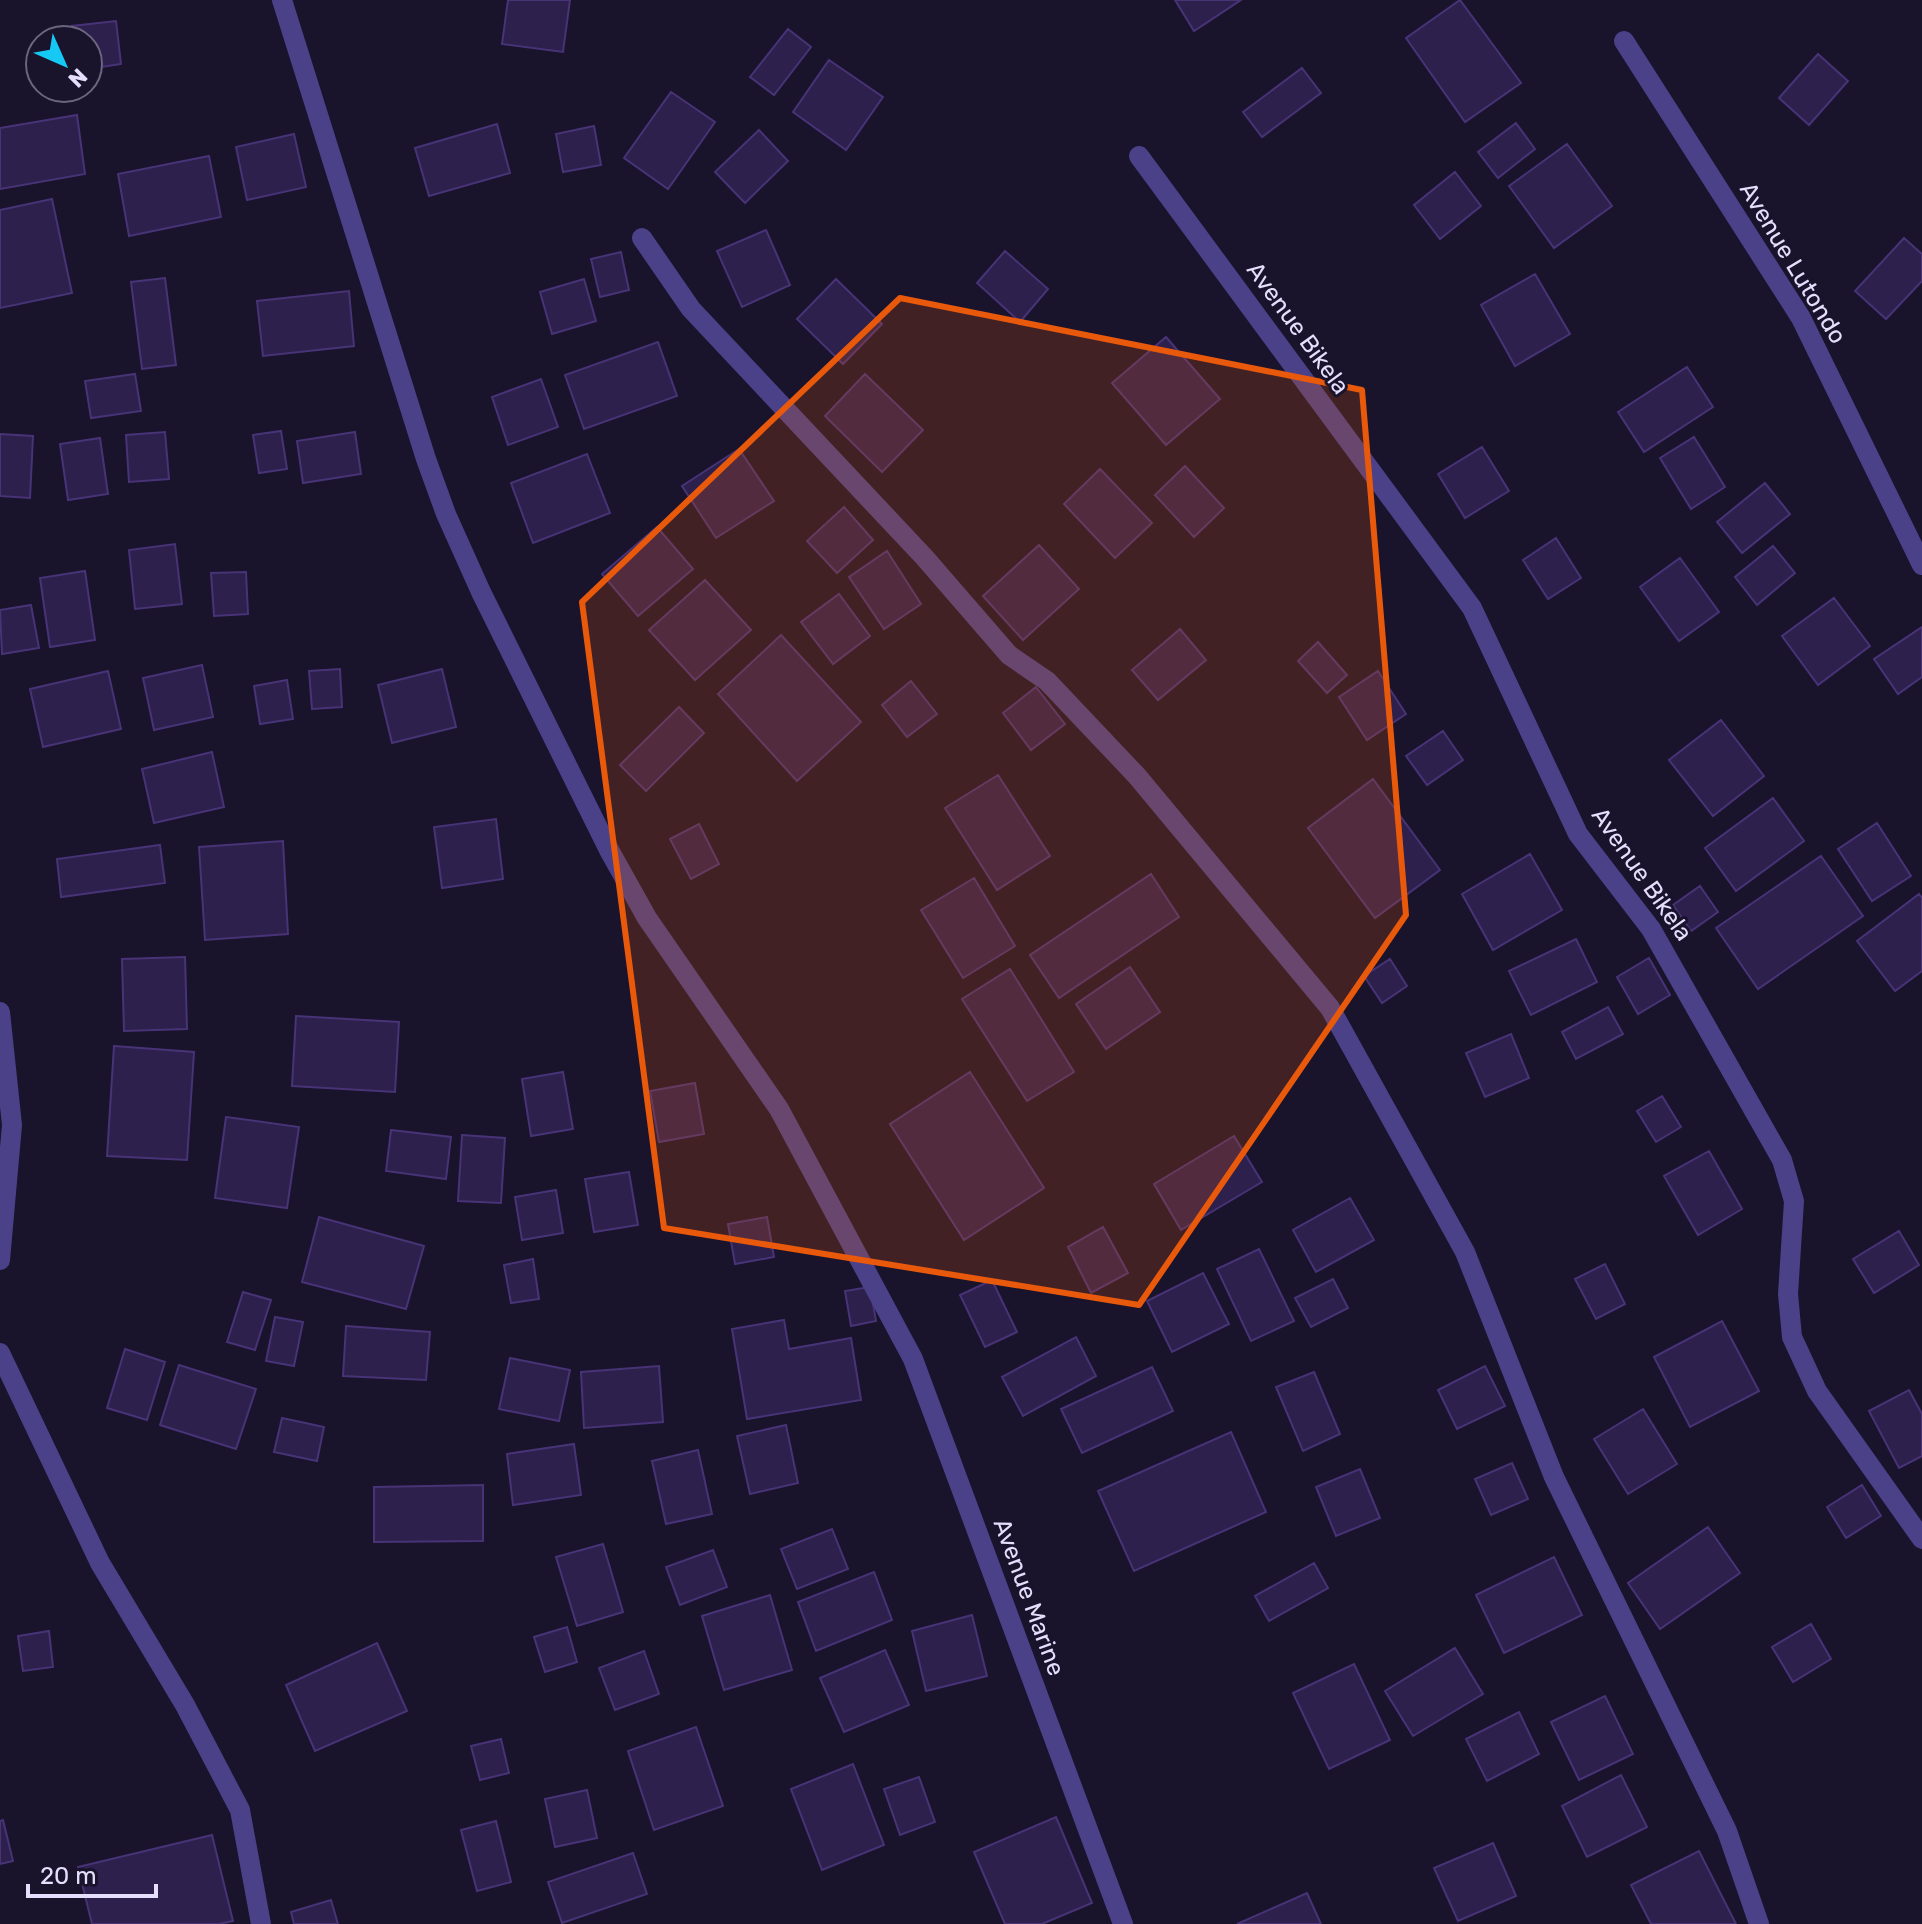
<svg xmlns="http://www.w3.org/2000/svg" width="1922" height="1924" font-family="Rubik,sans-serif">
<rect width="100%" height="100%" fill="#19132c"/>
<!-- building -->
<path fill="#2d204c" stroke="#473376" stroke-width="2" d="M508 0H570L563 52 502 44Z
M1175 0H1241L1194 31Z
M1460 0 1521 83 1465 122 1406 38Z
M116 21 121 64 88 69V40H73L72 26Z
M788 29 811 47 774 95 750 77Z
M1818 54 1848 81 1809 125 1779 98Z
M829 60 883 97 846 150 793 112Z
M1302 68 1321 93 1262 137 1243 112Z
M671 92 715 122 668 189 624 158Z
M77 115 85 174 0 189V128Z
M1516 123 1535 149 1498 178 1478 152Z
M497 124 510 173 429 196 415 148Z
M594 126 601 165 563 172 556 134Z
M759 130 788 161 745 203 715 172Z
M294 134 306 187 247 200 236 147Z
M1567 144 1612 206 1554 248 1509 186Z
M209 156 221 217 129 236 118 174Z
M1455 172 1481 206 1440 239 1414 205Z
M52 199 72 293 0 308V210Z
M766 230 790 285 742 307 717 251Z
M1904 238 1922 254V281L1886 319 1855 291Z
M1005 251 1048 289 1020 322 977 283Z
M621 252 629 290 600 297 591 259Z
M1535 274 1570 334 1515 366 1481 305Z
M165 278 176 365 142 369 131 282Z
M584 279 596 321 552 334 540 292Z
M836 279 882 324 843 364 797 319Z
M349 291 354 346 263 356 257 301Z
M1166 337 1220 399 1166 445 1112 383Z
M658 342 677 396 584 429 565 375Z
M1687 367 1713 407 1644 452 1618 412Z
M135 374 141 411 91 418 85 381Z
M865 374 923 430 882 472 825 416Z
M541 379 558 427 508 445 492 397Z
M281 431 287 469 259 473 253 435Z
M165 432 169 479 129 482 126 435Z
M355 432 361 474 303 483 297 441Z
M0 434 33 436 30 498 0 496Z
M1694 437 1725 487 1691 509 1660 458Z
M100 438 108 494 68 500 60 444Z
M1482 447 1509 491 1465 518 1438 474Z
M739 449 774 501 716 538 682 486Z
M587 454 610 513 533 543 511 483Z
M1185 466 1224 508 1194 537 1155 495Z
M1100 469 1152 523 1115 558 1064 504Z
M1765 483 1790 514 1742 553 1717 522Z
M844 507 873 540 837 573 807 541Z
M657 527 693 569 638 616 602 574Z
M1556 538 1581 578 1548 599 1523 560Z
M175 544 182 604 135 609 129 550Z
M1039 545 1079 589 1023 640 983 596Z
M1773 546 1795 573 1757 605 1735 577Z
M887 551 921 604 884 629 849 577Z
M1680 558 1719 612 1679 641 1640 587Z
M85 571 95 640 50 647 40 578Z
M246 572 248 614 214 616 211 573Z
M705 580 751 630 695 680 649 630Z
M839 594 870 636 833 664 801 622Z
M1834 598 1870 646 1818 685 1782 636Z
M31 605 39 648 2 654 0 610Z
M1922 627V677L1898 694 1874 659Z
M1180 629 1206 660 1158 700 1132 670Z
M781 635 861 722 797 781 718 694Z
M1318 642 1347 675 1327 693 1298 661Z
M202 665 213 717 154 730 143 678Z
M340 669 342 707 312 709 309 671Z
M442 669 456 727 392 743 378 685Z
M108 671 121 729 43 747 30 689Z
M1378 671 1406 714 1367 740 1339 697Z
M287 680 293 719 260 724 254 686Z
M911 681 937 714 907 737 882 705Z
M1036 687 1065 724 1031 750 1003 713Z
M679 707 704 733 646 791 620 765Z
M1721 720 1764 776 1713 816 1669 760Z
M1443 731 1463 760 1427 785 1406 756Z
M212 752 224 807 154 823 142 769Z
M998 775 1050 856 997 890 945 808Z
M1373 779 1440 870 1375 918 1308 828Z
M1773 798 1804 841 1736 891 1705 848Z
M496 819 503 879 442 888 434 827Z
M1877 823 1911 876 1872 901 1838 849Z
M699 824 719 864 691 879 670 839Z
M283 841 288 934 205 940 199 847Z
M160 845 165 883 61 897 57 859Z
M1530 854 1562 910 1493 950 1462 894Z
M1821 856 1863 916 1758 989 1716 928Z
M1151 874 1179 917 1059 998 1030 955Z
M974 878 1015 946 963 978 921 910Z
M1700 886 1718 912 1691 931 1673 905Z
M1919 894 1922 898V971L1895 991 1857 941Z
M1576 939 1597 982 1531 1015 1509 971Z
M185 957 187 1029 124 1031 122 959Z
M1649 958 1670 995 1638 1014 1617 977Z
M1390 959 1407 986 1382 1003 1364 976Z
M1130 967 1160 1012 1106 1049 1076 1004Z
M1010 969 1074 1072 1027 1101 962 999Z
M1608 1007 1623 1034 1576 1059 1562 1032Z
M296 1016 399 1022 395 1092 292 1086Z
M1511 1034 1529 1078 1485 1097 1466 1053Z
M114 1046 194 1052 187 1160 107 1156Z
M563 1072 573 1129 531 1136 522 1079Z
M970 1072 1044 1188 964 1240 890 1124Z
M695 1083 704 1134 659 1142 650 1091Z
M1662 1096 1681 1127 1656 1142 1637 1111Z
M226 1117 299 1127 287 1208 215 1198Z
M391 1130 451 1137 446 1179 386 1171Z
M462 1135 505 1138 501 1203 458 1201Z
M1234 1136 1262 1182 1181 1230 1154 1184Z
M1709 1151 1742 1209 1698 1235 1664 1176Z
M629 1172 638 1225 594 1232 585 1179Z
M556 1190 563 1233 522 1240 515 1197Z
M1350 1198 1374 1240 1316 1272 1293 1230Z
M319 1217 424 1246 406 1309 302 1282Z
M767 1217 774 1257 735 1264 728 1224Z
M1103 1227 1128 1273 1091 1293 1068 1247Z
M1899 1231 1919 1265 1874 1293 1853 1259Z
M1259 1249 1294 1321 1251 1341 1217 1269Z
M533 1259 539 1299 511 1303 504 1265Z
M1605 1264 1625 1304 1596 1319 1575 1279Z
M1203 1273 1229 1324 1172 1352 1147 1301Z
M1333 1279 1348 1308 1311 1327 1295 1298Z
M992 1280 1017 1332 985 1347 960 1295Z
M870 1287 876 1321 851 1326 845 1291Z
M243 1292 271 1300 255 1350 227 1342Z
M275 1317 303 1322 294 1366 266 1361Z
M784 1320 789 1349 851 1338 861 1400 747 1419 732 1329Z
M1722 1321 1759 1391 1690 1427 1654 1357Z
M346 1326 430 1332 426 1380 343 1376Z
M1076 1337 1096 1376 1023 1416 1002 1377Z
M125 1349 165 1362 147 1420 107 1408Z
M510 1358 570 1370 559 1421 499 1409Z
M179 1365 256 1389 236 1449 160 1425Z
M659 1366 663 1422 584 1428 581 1372Z
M1485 1366 1505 1406 1457 1429 1438 1390Z
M1152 1367 1173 1411 1082 1453 1061 1409Z
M1314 1372 1340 1434 1303 1451 1276 1387Z
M1909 1390 1922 1414V1456L1899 1468 1869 1411Z
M1643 1409 1677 1464 1628 1494 1594 1439Z
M282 1418 324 1427 317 1461 274 1452Z
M786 1425 798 1483 750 1494 737 1436Z
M1231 1432 1266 1512 1134 1571 1098 1491Z
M574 1444 581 1495 513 1505 507 1454Z
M698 1450 712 1514 666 1524 652 1461Z
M1512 1463 1528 1499 1491 1515 1475 1479Z
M1360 1469 1380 1518 1336 1536 1316 1487Z
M483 1485V1541L374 1542V1487Z
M1862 1485 1881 1516 1846 1538 1827 1507Z
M1708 1527 1740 1573 1660 1629 1628 1583Z
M832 1529 848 1569 797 1589 781 1549Z
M603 1544 623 1612 577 1626 556 1557Z
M713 1550 727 1587 680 1605 666 1567Z
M1554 1557 1582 1615 1504 1653 1476 1595Z
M1314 1563 1328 1588 1269 1621 1255 1596Z
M874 1572 892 1620 816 1651 798 1602Z
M770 1595 792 1670 724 1690 702 1616Z
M972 1615 987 1676 926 1691 912 1631Z
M1811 1624 1831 1659 1793 1682 1772 1647Z
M567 1627 577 1662 545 1672 534 1637Z
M49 1631 53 1667 23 1671 18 1636Z
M377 1643 407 1711 315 1751 286 1685Z
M1455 1648 1483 1694 1413 1736 1385 1691Z
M885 1650 909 1705 844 1732 820 1678Z
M644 1651 659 1694 615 1710 599 1668Z
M1354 1664 1390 1740 1329 1769 1293 1693Z
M1605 1696 1633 1754 1579 1780 1551 1722Z
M1519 1712 1539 1754 1487 1781 1466 1739Z
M696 1727 723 1806 654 1830 628 1751Z
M501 1739 509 1773 480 1780 471 1746Z
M853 1764 884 1845 822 1870 791 1789Z
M1621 1775 1647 1827 1587 1857 1562 1806Z
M919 1777 935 1822 900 1835 884 1789Z
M587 1790 597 1838 555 1847 545 1799Z
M1056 1817 1092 1903 1042 1924H1005L974 1852Z
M3 1820 13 1861 0 1864V1821Z
M496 1821 511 1882 477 1891 461 1830Z
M212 1835 233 1921 219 1924H92L78 1867Z
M1493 1843 1516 1896 1458 1921 1434 1868Z
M1699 1851 1736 1924H1651L1631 1885Z
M633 1853 647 1894 562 1923 548 1882Z
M1307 1893 1321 1924H1237Z
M331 1900 338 1924H294L291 1912Z"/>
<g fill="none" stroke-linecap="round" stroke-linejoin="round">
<!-- minor -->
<path stroke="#4a4188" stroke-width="20" d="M282 0 426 459 446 514 481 592 609 850 647 918 779 1109 913 1359 1123 1924
M1624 41 1801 318 1922 565
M1139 156 1472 608 1578 834 1651 929 1782 1160 1794 1201 1788 1294 1792 1337 1817 1391 1922 1539
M642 238 691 309 925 558 1009 655 1047 681 1137 776 1330 1008 1465 1252 1554 1477 1727 1831 1759 1924
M0 1012 12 1125 0 1260
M0 1353 100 1563 185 1705 240 1810 261 1924"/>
</g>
<!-- marked area -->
<path fill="#e8590c" fill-opacity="0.2" stroke="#e8590c" stroke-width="6" stroke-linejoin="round" d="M900 298 1362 390 1406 915 1139 1305 664 1228 582 602Z"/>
<g text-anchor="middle" stroke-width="6" stroke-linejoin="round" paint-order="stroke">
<!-- street labels -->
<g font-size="24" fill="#e5dffd" stroke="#19132c">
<text transform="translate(1793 263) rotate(59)" y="8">Avenue Lutondo</text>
<text transform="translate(1298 328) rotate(54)" y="8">Avenue Bikela</text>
<text transform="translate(1642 874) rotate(55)" y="8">Avenue Bikela</text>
<text transform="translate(1029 1597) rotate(70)" y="8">Avenue Marine</text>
</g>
</g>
<!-- north arrow -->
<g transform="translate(64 64) rotate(135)"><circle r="38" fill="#19132c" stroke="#6b6580" stroke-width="2"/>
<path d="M0-6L14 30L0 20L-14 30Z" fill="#15c9f4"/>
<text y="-12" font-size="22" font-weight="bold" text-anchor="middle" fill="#e5dffd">N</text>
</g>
<!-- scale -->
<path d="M28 1884v12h128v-12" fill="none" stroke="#e5dffd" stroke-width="4"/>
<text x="40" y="1884" font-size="24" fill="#e5dffd" stroke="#19132c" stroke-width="6" paint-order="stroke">20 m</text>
</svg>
